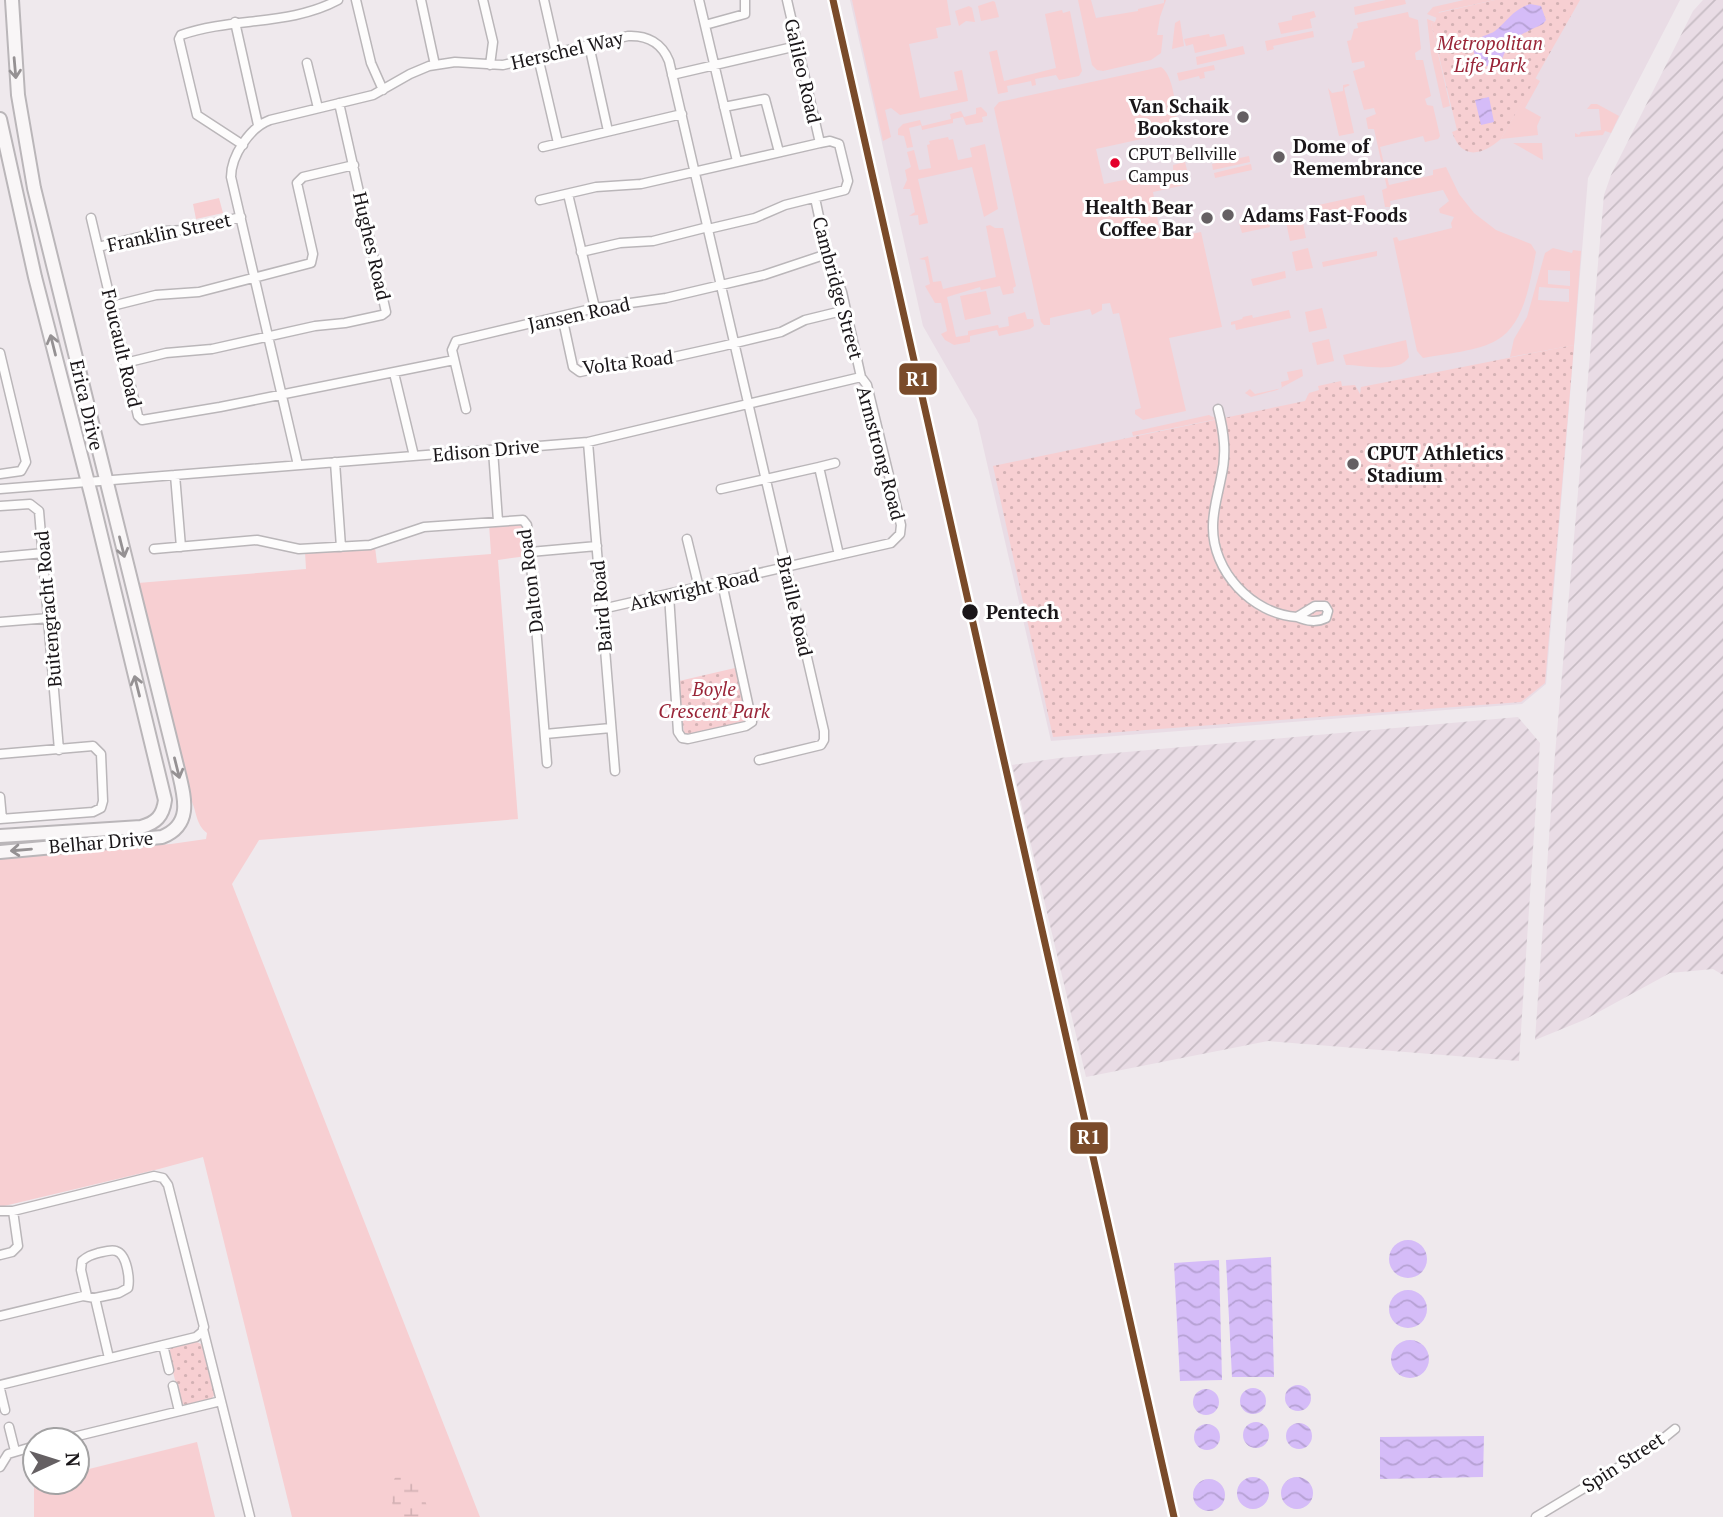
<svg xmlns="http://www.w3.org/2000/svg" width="1723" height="1517" font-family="'PT Serif',serif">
<defs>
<pattern id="industrial-furrows" width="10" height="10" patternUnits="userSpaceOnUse" patternTransform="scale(1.75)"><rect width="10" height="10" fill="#e9dce5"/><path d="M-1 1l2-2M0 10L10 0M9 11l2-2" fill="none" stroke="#c7bcc4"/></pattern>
<pattern id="wetland-marsh" width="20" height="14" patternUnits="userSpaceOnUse" patternTransform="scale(1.75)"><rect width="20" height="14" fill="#f7cfd2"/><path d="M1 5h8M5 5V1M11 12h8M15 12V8" fill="none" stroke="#d3b1b4"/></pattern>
<pattern id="park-dots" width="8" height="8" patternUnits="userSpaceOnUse" patternTransform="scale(1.75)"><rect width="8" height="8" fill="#f7cfd2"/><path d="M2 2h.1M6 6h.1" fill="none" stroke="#d3b1b4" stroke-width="1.8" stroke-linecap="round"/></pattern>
<pattern id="water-waves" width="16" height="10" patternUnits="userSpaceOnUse" patternTransform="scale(1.75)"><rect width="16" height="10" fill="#d5bcf8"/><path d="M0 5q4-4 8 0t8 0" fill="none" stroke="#b6a1d4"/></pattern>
</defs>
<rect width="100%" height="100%" fill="#efe9ed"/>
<!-- built -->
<path fill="#e9dce5" d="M850 0H1680L1588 178 1546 684 1522 704 1051 741 977 420 923 326Z"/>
<!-- industrial -->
<path fill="url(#industrial-furrows)" d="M1703 0H1723V975L1713 969 1670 973 1584 1020 1535 1040 1554 766 1604 195 1611 175 1693 11Z
M1518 717 1540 743 1519 1061 1268 1041 1086 1077 1012 765 1059 758Z"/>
<!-- grass -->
<path fill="#f7cfd2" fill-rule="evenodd" d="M852 0H947L951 25 936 28 938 38 909 44 920 98 958 90 954 72 962 70 968 101 900 115 891 108 885 110 891 137 883 141Z
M1078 0H1091L1096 18 1138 11V9L1164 3V0H1166L1160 17 1157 35H1163L1161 53 1151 60 1103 71 1097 70 1092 65Z
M1386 0H1405L1406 4 1355 15 1354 7Z
M1464 0H1495L1439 12 1437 18 1427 14 1433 7Z
M993 1 995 2 999 17 981 21 978 6Z
M969 6 972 8 975 22 966 21 959 26 955 11Z
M1062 10 1063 13 1070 11 1082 71 1079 76 1059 80 1056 75 1035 79 1036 85 1032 86 1031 81 1007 86 1008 92 998 94 989 52 997 50 1004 81 1056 68 1045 14Z
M1314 11 1316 17 1310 19 1312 28 1281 34 1278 23 1292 20V16Z
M1408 12 1409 17 1418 20 1421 49 1415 53 1416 60H1423L1431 96 1425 99 1427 105 1433 106 1440 136 1438 139 1425 142 1423 136 1380 147 1389 185 1433 175V170L1446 167 1459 194 1474 213 1496 230 1531 244 1536 252C1530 281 1525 324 1497 340 1479 351 1444 354 1423 358L1417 351 1393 238 1397 237 1399 241 1452 228 1451 223 1454 217 1440 213 1439 209 1449 201 1443 190 1390 201 1391 207H1385L1382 190 1387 188 1374 129H1368L1366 118 1376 114 1374 108 1364 110 1353 71 1365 67 1364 61 1352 63 1347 41 1351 40 1354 29 1358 28 1357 23Z
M1427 19 1435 22 1431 23 1450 106 1443 108 1431 54Z
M1180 20 1184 46 1172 49 1175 23Z
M1313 31 1314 37 1273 46 1274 49 1267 51 1265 41Z
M1209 34 1210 37 1224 34 1227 46 1195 53 1193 44 1186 46 1184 39Z
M1243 46 1245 54 1197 65 1196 57Z
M1214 65 1215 70 1204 72 1205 78 1200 79 1199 76 1179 81 1177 73Z
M1161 67C1176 77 1176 118 1179 135L1170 137 1169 133 1096 149 1104 184 1173 170V165L1185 162 1187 170 1182 171 1185 185 1153 192 1159 228H1161L1164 239 1201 232 1222 327 1169 338 1186 411 1143 420 1135 414V410L1141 408 1119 313 1113 314 1110 303 1102 304V310L1092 315 1090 309 1050 318V325H1044L1041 322 994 108 999 102Z
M1535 78 1540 81 1525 108 1541 117 1537 126 1538 135 1501 139Z
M1348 84 1350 85 1344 88 1354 133 1339 136 1328 88 1332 93 1343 91V85Z
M1591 104H1597L1619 116 1611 133 1605 131 1603 135 1575 137V133L1579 135 1581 132 1601 130 1599 109H1587Z
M981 107 987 113V116L982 117 983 122 966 125 963 117 953 119V123L922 130 921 125 909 128 913 147 907 148 904 136 898 135V129L903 124 920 120 922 126 951 119 950 114 961 111 964 117 976 114V108Z
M948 137 949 140 953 139 958 160 972 157 970 148 985 144 998 209 984 217 972 167 918 179 928 223 919 225 918 215 909 216 915 212 910 189H903L907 180 905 170 911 167 907 152 914 150 919 170 931 168 927 145 930 144 929 141Z
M1513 143H1542L1543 160Z
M1249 156 1250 162 1213 170 1212 164Z
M1251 164 1252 170 1215 178 1214 173Z
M1364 195 1367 207 1316 218 1314 206Z
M219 198 223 213 196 219 193 204Z
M1268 216 1270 227 1242 233 1239 223Z
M1302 218 1306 238 1290 241 1286 222Z
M990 225 995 228H1003L1016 286 1013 288 1014 293 1003 295 1000 286 981 290 980 287 947 297 956 337 968 335V331L998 325 999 328 1009 326 1008 317 1025 312 1027 319H1033L1034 326 1030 329 999 336 997 330 970 336V342L954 345 945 340 941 334 947 331 941 303H935L925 286 930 284 925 260 919 259 928 256 933 282 941 281 943 289 996 277 986 226Z
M1308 248 1313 268 1296 271 1292 252Z
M1553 248 1572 253 1573 250 1581 251 1574 345 1510 357 1514 339 1527 317 1545 253ZM1548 270 1570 271V286L1548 284ZM1539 287 1569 289V302L1538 300Z
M1377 251V256L1323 267 1322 262Z
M1285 271 1286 278 1253 286 1251 279Z
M986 291 991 314 965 320 960 296Z
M1322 308 1327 328 1309 332 1305 312Z
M1289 310 1291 318 1236 330 1235 324 1231 325V322L1242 319 1243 317 1252 315 1253 318Z
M1329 339 1334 361 1317 365 1312 343Z
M1406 340 1409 357C1399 374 1363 365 1346 365L1343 355Z
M1302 369 1303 376 1277 390 1251 397 1245 393 1250 389 1255 394 1282 388 1281 382 1289 380 1287 372Z
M1209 415 1217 419 1133 436 1132 432Z
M523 523 527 556 498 560 518 819 259 840 232 884 480 1517H292L203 1157 159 1169 0 1207V858L171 844 206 839 207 833C195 824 197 810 190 798L138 583 306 569 305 552 345 551 350 548 375 547 377 563 491 554 489 524Z
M197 1442 215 1517H34V1482H77V1472Z"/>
<!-- wetland -->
<path fill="url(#wetland-marsh)" d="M400 1471 409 1472 421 1486 430 1517H395C392 1502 387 1484 400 1471Z"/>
<!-- park -->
<path fill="url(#park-dots)" d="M1495 0H1580L1501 139C1482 155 1462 161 1452 132L1457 130 1431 23 1435 22 1438 13Z
M1574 345 1545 683 1521 702 1053 737 993 466 1305 401 1309 393 1319 390 1318 386 1341 381 1342 386 1355 385 1360 394 1361 387Z
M735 668 747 718 745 721 687 735 684 733 679 681Z
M195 1341 203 1345 215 1394 212 1398 186 1405 181 1404 168 1352 172 1347Z"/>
<!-- water -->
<path fill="url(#water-waves)" d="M1530 4 1541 6 1546 20 1543 24C1533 29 1521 33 1512 42 1499 54 1508 66 1484 66 1477 60 1470 51 1475 42 1479 36 1489 35 1495 31 1509 20 1512 10 1530 4Z
M1489 97 1494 122 1481 125 1475 100Z
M1389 1259a19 19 0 1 1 38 0a19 19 0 1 1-38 0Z
M1271 1257 1274 1377H1232L1226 1260Z
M1219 1260 1222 1380 1180 1381 1174 1263Z
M1389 1309a19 19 0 1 1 38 0a19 19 0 1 1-38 0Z
M1391 1359a19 19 0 1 1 38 0a19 19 0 1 1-38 0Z
M1285 1398a13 13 0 1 1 26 0a13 13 0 1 1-26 0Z
M1240 1401a13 13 0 1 1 26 0a13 13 0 1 1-26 0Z
M1193 1402a13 13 0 1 1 26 0a13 13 0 1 1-26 0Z
M1243 1435a13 13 0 1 1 26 0a13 13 0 1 1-26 0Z
M1286 1436a13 13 0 1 1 26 0a13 13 0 1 1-26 0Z
M1194 1437a13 13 0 1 1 26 0a13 13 0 1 1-26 0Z
M1484 1436 1483 1477 1380 1479V1437Z
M1281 1493a16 16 0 1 1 32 0a16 16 0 1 1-32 0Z
M1237 1493a16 16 0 1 1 32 0a16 16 0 1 1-32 0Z
M1193 1495a16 16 0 1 1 32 0a16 16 0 1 1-32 0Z"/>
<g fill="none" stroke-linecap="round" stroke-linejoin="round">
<defs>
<path id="street" d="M356 0 371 63 383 90
M421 0 435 65
M483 0 493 42 490 65
M544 0 556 53
M699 0 737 161
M787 0 820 143
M235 22 258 125
M705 25 745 14V0
M589 45 608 131
M538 57 558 143
M307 63 318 108
M672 75 797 46
M724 107 765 99 779 152
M243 145 197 115 179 39 181 35C232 17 290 26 338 0
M543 147 682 114
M568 194 595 308
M540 200 596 187 641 184 820 143 830 141 839 144 848 181 845 190 785 205 755 218 708 229
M91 218 138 416 142 420 220 407 454 360
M98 247 164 231 186 230 241 217
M581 252 620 243 653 241 708 227
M112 306 156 295 199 292 311 263 313 254 297 183 303 177 354 165
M562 316 573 367 580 372 620 363 669 358 723 346 781 332 805 320 846 310
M0 353 26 462 21 471 0 474
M125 363 166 353 212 349 315 326 345 323 382 315 386 312 339 103
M394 373 414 456
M466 409 452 350 456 341 595 308 666 298 721 285 764 275 827 254
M1218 409C1224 432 1227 454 1221 478 1218 494 1213 509 1213 526 1212 571 1252 614 1297 617L1315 606H1325L1328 611 1326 618C1316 623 1307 621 1297 617
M588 442 615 771
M493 450 498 521
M335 462 341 547
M298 465 231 177C231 156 250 127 270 120L373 95 410 74 429 66 455 62 503 65 628 36C647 35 662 43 669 61L824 731V740L821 745 759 760
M819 467 835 463
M175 475 181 547
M0 489 588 442 861 377
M721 489 819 467 839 555
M0 506 30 504 39 511 59 750
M687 539 699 588
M154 549 257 540 299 549 370 545 424 527 523 520 527 525 530 552 547 763
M530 552 597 546
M0 557 44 553
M669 595 678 732 682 738 688 739 746 726 752 722 722 583
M602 609 891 543 900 534 901 525 867 385 861 377 842 292 827 254 815 198
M0 622 49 618
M545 734 611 728
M0 754 93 746 101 754 103 801 101 808 93 812 0 819
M0 797 2 819
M0 1211H13L154 1176 163 1178 168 1185 204 1327 202 1332 196 1337 0 1385
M0 1255 12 1252 18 1246 13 1211
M87 1296 81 1270 82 1261C88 1256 91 1255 98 1253 103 1252 111 1249 116 1251 127 1254 130 1279 128 1288L119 1293 95 1298
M0 1316 83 1296 95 1298 109 1358
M203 1329 221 1401
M163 1345 169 1370
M173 1386 179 1411
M0 1389 5 1410
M9 1427 15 1451
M61 1440 221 1401 250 1517
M0 1467 8 1454 35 1446
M1536 1517 1654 1446 1675 1429"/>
<path id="secondary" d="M0 119 35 277 92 498 165 800C163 816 156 823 141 827L0 836
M0 852 162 837C192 825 185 799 179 774L34 188 18 95 12 0"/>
</defs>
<!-- street casing -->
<use href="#street" stroke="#bab6b9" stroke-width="11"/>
<!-- secondary casing -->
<use href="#secondary" stroke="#bab6b9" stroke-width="16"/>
<!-- street -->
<use href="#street" stroke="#fdfcfc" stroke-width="8"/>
<!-- secondary -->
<use href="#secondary" stroke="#f9f6f7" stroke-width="12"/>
<defs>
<path id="rail-1" d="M833 0 1174 1517"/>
</defs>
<!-- rail-1 casing -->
<use href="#rail-1" stroke="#fff" stroke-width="12"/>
<!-- rail-1 -->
<use href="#rail-1" stroke="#7a4b2a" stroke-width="7"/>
</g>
<!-- one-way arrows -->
<defs><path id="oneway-shaft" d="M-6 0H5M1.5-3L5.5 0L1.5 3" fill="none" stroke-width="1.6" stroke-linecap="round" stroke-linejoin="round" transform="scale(1.75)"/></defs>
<g stroke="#959193">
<use href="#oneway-shaft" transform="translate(15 68) rotate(85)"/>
<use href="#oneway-shaft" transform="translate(53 345) rotate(-104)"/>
<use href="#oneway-shaft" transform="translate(122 547) rotate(76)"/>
<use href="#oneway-shaft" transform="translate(137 686) rotate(-104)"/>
<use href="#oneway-shaft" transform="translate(177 768) rotate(76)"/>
<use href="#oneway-shaft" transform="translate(21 850) rotate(175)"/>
</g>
<!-- markers -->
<g fill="#656063" stroke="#fff" stroke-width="2.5">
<circle cx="1243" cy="117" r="7"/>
<circle cx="1279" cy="157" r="7"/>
<circle cx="1228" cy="215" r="7"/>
<circle cx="1207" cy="218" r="7"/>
<circle cx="1353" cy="464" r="7"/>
</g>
<circle fill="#e4002b" stroke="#fff" stroke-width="2.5" cx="1115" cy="163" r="6"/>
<circle fill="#1a1619" stroke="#fff" stroke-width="2.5" cx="970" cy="612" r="9"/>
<g text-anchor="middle" stroke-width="6" stroke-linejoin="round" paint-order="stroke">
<!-- bus labels -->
<g font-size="17" fill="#1a1619" stroke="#fff" text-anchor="start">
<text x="1128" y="160">CPUT Bellville<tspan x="1128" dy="22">Campus</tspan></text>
</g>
<!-- park labels -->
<g font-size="19" font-style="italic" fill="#992538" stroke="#fff">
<text x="1490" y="50">Metropolitan<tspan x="1490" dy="22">Life Park</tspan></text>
<text x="714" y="696">Boyle<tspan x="714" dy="22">Crescent Park</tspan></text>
</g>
<!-- street labels -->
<g font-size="19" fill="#1a1619" stroke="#fff">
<text transform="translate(567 50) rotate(-13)" y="7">Herschel Way</text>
<text transform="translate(803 71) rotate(77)" y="7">Galileo Road</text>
<text transform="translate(169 232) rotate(-12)" y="7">Franklin Street</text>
<text transform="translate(372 246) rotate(77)" y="7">Hughes Road</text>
<text transform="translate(838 288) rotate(75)" y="7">Cambridge Street</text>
<text transform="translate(579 314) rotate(-12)" y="7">Jansen Road</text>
<text transform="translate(122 348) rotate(77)" y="7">Foucault Road</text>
<text transform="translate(628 362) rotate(-7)" y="7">Volta Road</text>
<text transform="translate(87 405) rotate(77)" y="7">Erica Drive</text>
<text transform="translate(486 450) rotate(-5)" y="7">Edison Drive</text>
<text transform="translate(881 453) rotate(75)" y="7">Armstrong Road</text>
<text transform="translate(530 581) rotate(-97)" y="7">Dalton Road</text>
<text transform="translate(694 589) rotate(-13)" y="7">Arkwright Road</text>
<text transform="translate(601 606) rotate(-95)" y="7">Baird Road</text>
<text transform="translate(795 606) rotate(77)" y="7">Braille Road</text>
<text transform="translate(48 609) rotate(-95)" y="7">Buitengracht Road</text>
<text transform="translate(101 842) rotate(-5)" y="7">Belhar Drive</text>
<text transform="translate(1623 1462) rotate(-33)" y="7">Spin Street</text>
</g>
<!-- poi labels -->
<g font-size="19" font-weight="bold" fill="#1a1619" stroke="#fff" text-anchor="start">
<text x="1229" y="113" text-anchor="end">Van Schaik<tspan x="1229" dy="22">Bookstore</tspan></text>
<text x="1293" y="153">Dome of<tspan x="1293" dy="22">Remembrance</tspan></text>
<text x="1193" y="214" text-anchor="end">Health Bear<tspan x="1193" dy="22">Coffee Bar</tspan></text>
<text x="1242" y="222">Adams Fast-Foods</text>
<text x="1367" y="460">CPUT Athletics<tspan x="1367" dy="22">Stadium</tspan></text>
</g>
<!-- stop labels -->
<g font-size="19" font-weight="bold" fill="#1a1619" stroke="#fff" text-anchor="start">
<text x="986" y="619">Pentech</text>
</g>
</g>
<g stroke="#fff" stroke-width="2.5">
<rect x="898" y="362" width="40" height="34" rx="7" fill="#7a4b2a"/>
<rect x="1069" y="1121" width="40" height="34" rx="7" fill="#7a4b2a"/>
</g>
<g font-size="19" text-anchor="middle" font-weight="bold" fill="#fff">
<text x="918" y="386">R1</text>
<text x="1089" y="1144">R1</text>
</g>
<!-- north arrow -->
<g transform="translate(56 1461) rotate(86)"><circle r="33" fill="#ffffff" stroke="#a3a2a3" stroke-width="2"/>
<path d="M0-5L12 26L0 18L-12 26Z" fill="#656063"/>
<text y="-10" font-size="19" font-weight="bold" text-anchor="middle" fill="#1a1619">N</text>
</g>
</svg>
